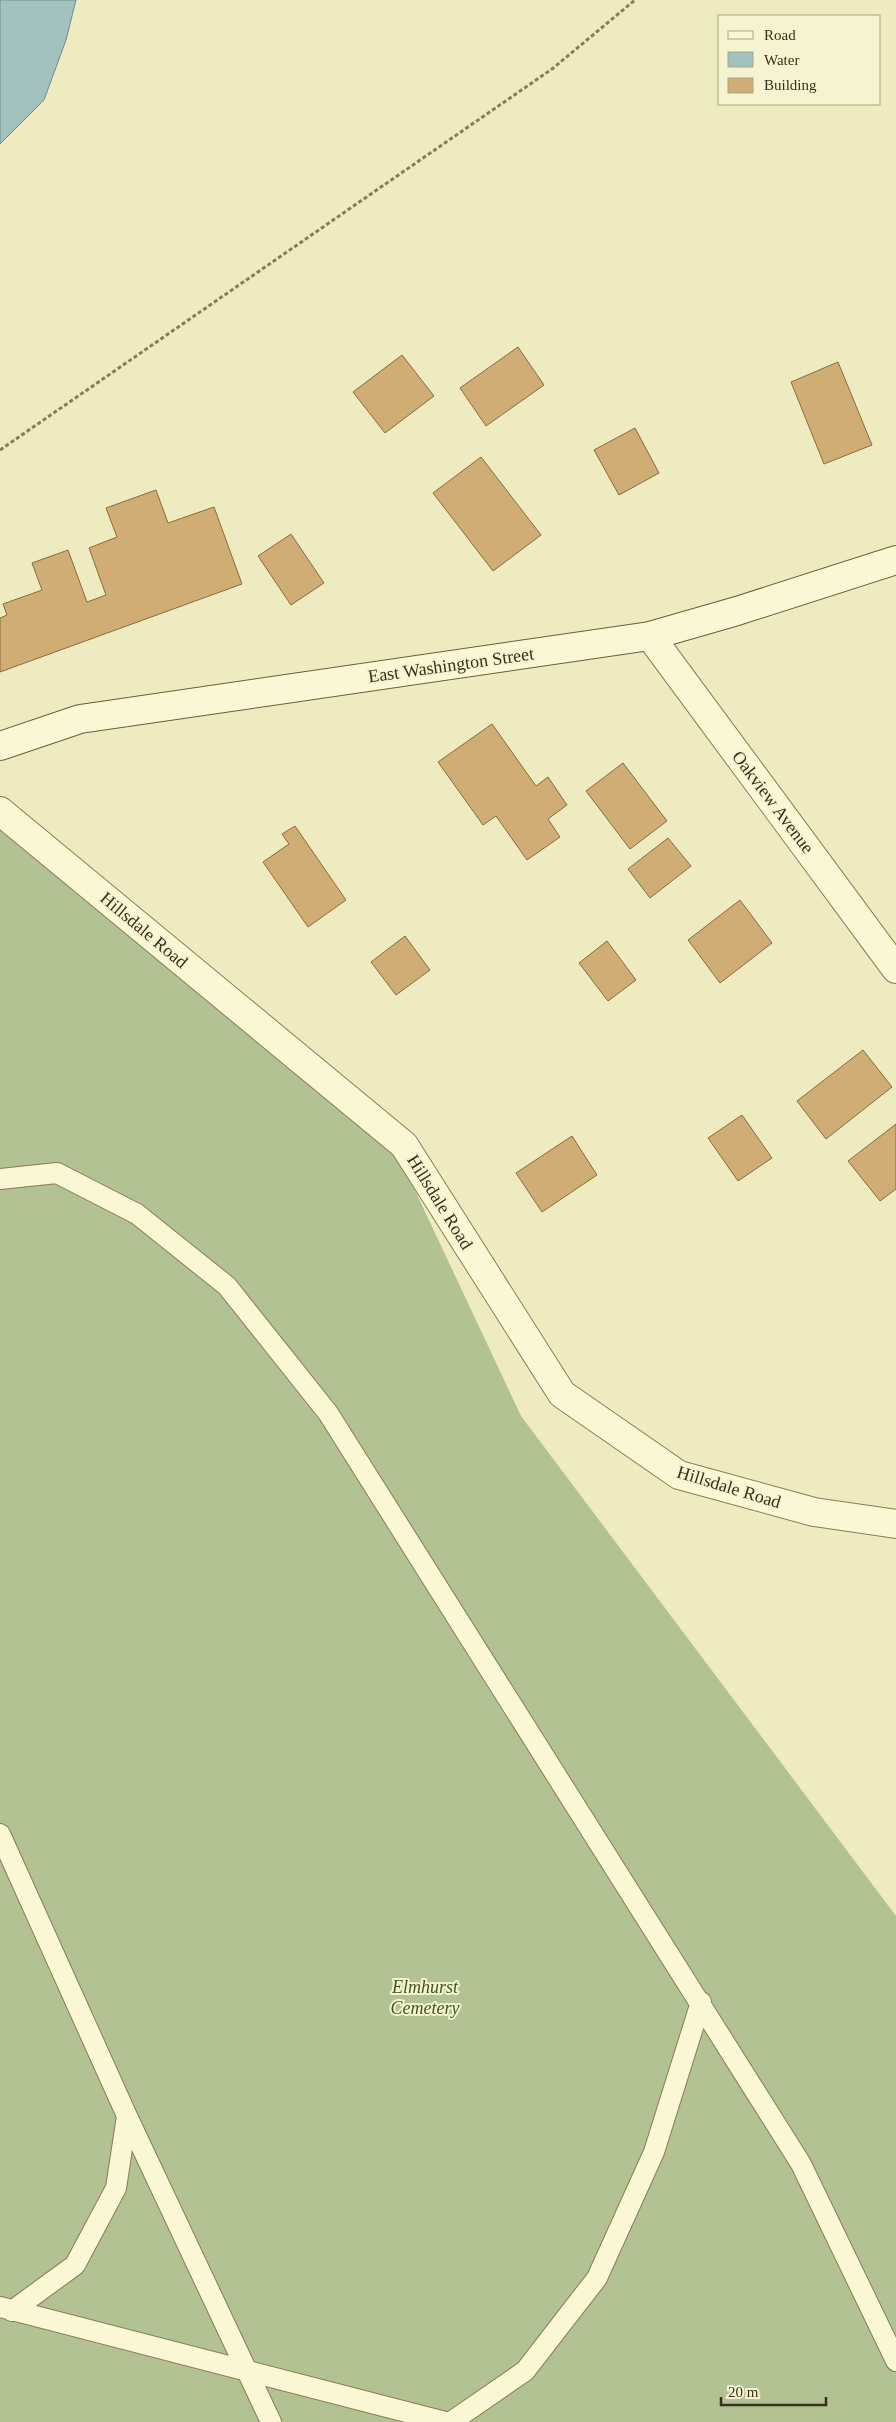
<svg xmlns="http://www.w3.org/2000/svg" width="896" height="2422" font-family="'Times New Roman',serif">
<rect width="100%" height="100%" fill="#efebc0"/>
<!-- cemetery -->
<path fill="#b2c293" d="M0 828 397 1152 521 1416 896 1916V2422H0Z"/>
<!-- water -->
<path fill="#a3c1bf" stroke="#6a8f8e" d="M0 0H76L66 40 44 100 0 144Z"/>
<!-- building -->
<path fill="#cfad75" stroke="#896b3c" d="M518 347 544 385 486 426 460 388Z
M402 355 434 396 385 433 353 392Z
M838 362 872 445 824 464 791 382Z
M635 428 659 473 619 495 594 450Z
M481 457 541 535 493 571 433 493Z
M156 490 168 523 214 507 242 584 0 672V618L7 615 3 604 42 590 32 563 68 550 87 602 106 595 89 548 117 537 106 508Z
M291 534 324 583 291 605 258 556Z
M492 724 536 786 548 777 567 805 548 819 560 837 527 860 496 816 483 825 438 762Z
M623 763 667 821 630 849 586 791Z
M295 826 346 900 308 927 263 862 289 844 282 834Z
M668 838 691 866 650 898 628 869Z
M740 900 772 943 720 983 688 940Z
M405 936 430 970 396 995 371 962Z
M607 941 636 980 608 1001 579 963Z
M863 1050 892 1087 826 1139 797 1101Z
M742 1115 772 1158 738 1181 708 1138Z
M896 1124V1189L880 1201 848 1161Z
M572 1136 597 1175 542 1212 516 1173Z"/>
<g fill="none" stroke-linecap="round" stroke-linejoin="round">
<defs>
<path id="lane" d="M0 1179 57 1173 137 1214 227 1286 328 1413 801 2164 896 2361
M0 1834 127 2116 271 2422
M0 2307 445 2422
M12 2311 75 2265 116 2188 127 2116
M451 2422 525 2371 597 2278 654 2152 701 2002"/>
<path id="street" d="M650 636 896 969
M0 811 404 1145 562 1394 679 1475 814 1512 896 1524"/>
<path id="secondary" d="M0 746 80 719 650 636 737 611 896 560"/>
</defs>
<!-- lane casing -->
<use href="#lane" stroke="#897c57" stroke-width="22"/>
<!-- street casing -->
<use href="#street" stroke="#897c57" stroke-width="30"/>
<!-- secondary casing -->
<use href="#secondary" stroke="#6b5d3b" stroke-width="30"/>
<!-- path -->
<path stroke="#897c57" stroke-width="3" stroke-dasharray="4 2.5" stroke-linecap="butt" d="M0 450 552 69 635 0"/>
<!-- lane -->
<use href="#lane" stroke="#faf7d4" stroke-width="20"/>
<!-- street -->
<use href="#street" stroke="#faf7d4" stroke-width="28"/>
<!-- secondary -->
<use href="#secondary" stroke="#faf7d4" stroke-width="28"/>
</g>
<g text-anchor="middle" stroke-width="4" stroke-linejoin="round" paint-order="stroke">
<!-- street labels -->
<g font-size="18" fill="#38301c" stroke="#f6f4d0">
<text transform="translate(451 665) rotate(-8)" y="6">East Washington Street</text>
<text transform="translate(773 802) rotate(53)" y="6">Oakview Avenue</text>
<text transform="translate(144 930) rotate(40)" y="6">Hillsdale Road</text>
<text transform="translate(440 1202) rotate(58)" y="6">Hillsdale Road</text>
<text transform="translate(729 1487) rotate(17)" y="6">Hillsdale Road</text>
</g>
<!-- park labels -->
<g font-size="18" font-style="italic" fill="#3e5522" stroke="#f6f4d0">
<text x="425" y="1993">Elmhurst<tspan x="425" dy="21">Cemetery</tspan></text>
</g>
</g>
<!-- legend -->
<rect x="718" y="15" width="162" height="90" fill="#f6f4d0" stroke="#aaa688"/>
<rect x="728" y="31" width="25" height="8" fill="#faf7d4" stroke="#aaa688"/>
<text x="764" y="40" font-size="15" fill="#38301c">Road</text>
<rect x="728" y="52" width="25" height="15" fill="#a3c1bf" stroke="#aaa688"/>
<text x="764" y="65" font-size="15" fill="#38301c">Water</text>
<rect x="728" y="78" width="25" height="15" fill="#cfad75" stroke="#aaa688"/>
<text x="764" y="90" font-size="15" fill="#38301c">Building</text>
<!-- scale -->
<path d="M721 2397v8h105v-8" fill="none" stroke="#38301c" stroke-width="2.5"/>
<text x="728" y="2397" font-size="15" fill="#38301c" stroke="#f6f4d0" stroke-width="4" paint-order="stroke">20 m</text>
</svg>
